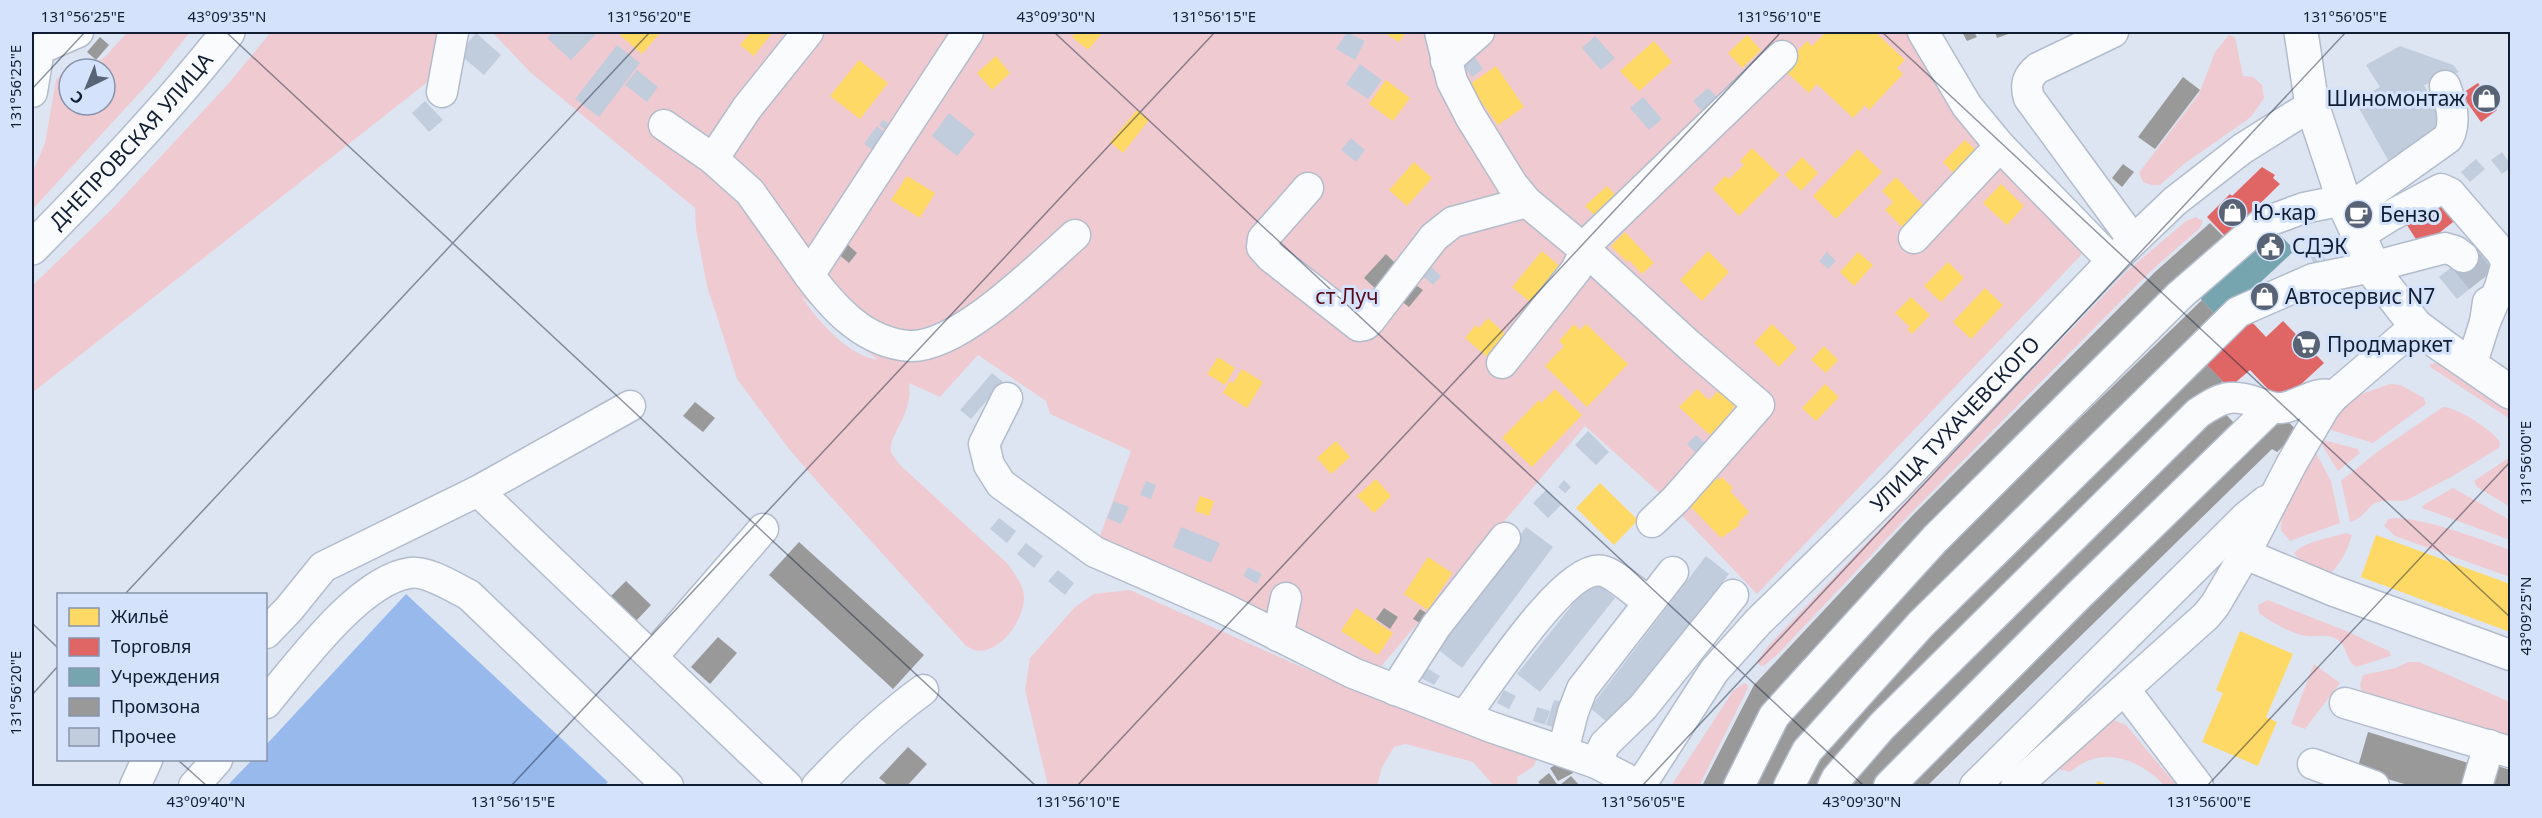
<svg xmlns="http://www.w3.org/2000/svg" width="2542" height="818" font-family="'Noto Sans',sans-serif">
<rect width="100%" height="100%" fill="#dde5f2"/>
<!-- green -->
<path fill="#efcbd1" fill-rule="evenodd" d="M128 32H190L155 76 32 210V174L45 143 56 80 65 70 69 69V105H105V69H72C108 63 104 55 128 32Z
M271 32H439L430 80 32 393V286L113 208 228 84Z
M492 32H1909L2085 251 1757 594 1664 497 1585 426 1378 670 1099 539 1131 451 1050 414 1046 401 978 355 940 397 909 383C914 414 887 437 891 452 892 455 897 460 899 464L1008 564C1014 574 1024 585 1024 597 1024 619 1003 651 979 651 975 651 970 648 966 646L823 488 789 449 737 379 707 286 696 229 695 208 530 72ZM801 296 878 360C847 355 818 321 801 296Z
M2229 35 2235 37 2243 76 2253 77 2262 85 2264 98 2251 117 2184 164 2160 185H2152L2143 182 2139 173 2141 170 2199 94 2215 52Z
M2196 217 2203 221 2200 228 2153 269 1910 514 1778 654 1765 665 1760 666 1757 662 1768 646 2126 272 2186 221Z
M2436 363 2510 409V419L2430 367V364Z
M2390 384 2401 385 2424 398 2426 404 2373 443 2328 429 2329 420 2359 395Z
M2443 407C2457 407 2492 430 2500 442L2499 448 2451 477 2409 499C2400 503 2391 499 2381 501 2367 504 2367 517 2350 522L2341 481 2377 452Z
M2323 440 2358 449 2360 453 2338 471 2320 442Z
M2312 445 2331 481 2340 523 2290 541 2281 530 2282 511Z
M2510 457V507L2477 487 2474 481Z
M2453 488 2510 520V540L2422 508 2425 504Z
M2399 518C2437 522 2474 537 2510 550V577L2395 536 2384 526 2388 519Z
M2346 533 2352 535C2348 549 2341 563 2331 573L2304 565 2294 553C2305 541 2331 538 2346 533Z
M1130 590 1342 685 1512 742 1537 758 1534 766 1517 777 1518 786H1494L1473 762 1406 744 1394 747 1382 767 1377 786H1048L1025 690 1030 658 1075 607 1094 594Z
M2268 600 2346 631 2389 651 2391 656 2356 667C2346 661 2347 646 2338 640 2327 633 2318 637 2306 636 2292 634 2271 622 2259 613L2258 605Z
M2408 662H2419L2510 702V740L2364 698 2360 685 2363 675 2396 668Z
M2314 664 2340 683 2305 729 2291 724Z
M1744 683 1748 685V688L1699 786H1671L1733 691Z
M2109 718 2126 725 2177 786H2165C2139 759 2102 744 2070 772L2059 769 2057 761Z"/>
<!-- water -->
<path fill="#98b9ec" d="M406 594 608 782 604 786H227L252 760H266V745Z"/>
<!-- homes -->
<path fill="#ffd966" d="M623 32H661L642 54 620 35Z
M751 32H767L771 34 754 56 740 45Z
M1076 32H1103L1088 50 1072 37Z
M1383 32H1406L1399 42Z
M1826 32H1875L1905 60 1897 68 1903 74 1869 110 1865 105 1853 118 1817 84 1809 93 1782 68 1807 41 1812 46Z
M1747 35 1761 50 1742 68 1728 53Z
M1654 41 1672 62 1639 91 1620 71Z
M996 56 1010 73 992 90 977 73Z
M859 60 888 83 860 119 830 96Z
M1496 66 1524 107 1498 125 1469 85Z
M1386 80 1410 98 1393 121 1369 104Z
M1137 110 1149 120 1123 153 1110 142Z
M1965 140 1983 157 1960 180 1943 162Z
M1752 148 1780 175 1739 216 1713 189 1725 176 1729 179 1744 165 1740 161Z
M1858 149 1882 172 1836 219 1813 196Z
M1802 157 1818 173 1801 191 1785 175Z
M1414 162 1432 178 1407 206 1389 190Z
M907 176 935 193 920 218 891 200Z
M1896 177 1924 206 1903 228 1885 210 1893 202 1882 191Z
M2001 184 2024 206 2007 225 1983 203Z
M1607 186 1619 199 1598 219 1585 206Z
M1625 232 1654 263 1642 274 1629 260 1627 262 1611 246Z
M1542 251 1561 267 1531 303 1512 287Z
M1708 251 1729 272 1702 301 1680 280Z
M1858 252 1873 265 1854 286 1840 272Z
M1948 262 1964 278 1941 302 1924 286Z
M1985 288 2003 305 1971 339 1953 322Z
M1911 297 1930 315 1912 334 1907 329 1910 327 1895 313Z
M1488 318 1511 339 1492 361 1465 338 1476 325 1479 328Z
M1574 324 1580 330 1586 324 1628 364 1587 407 1545 366 1564 346 1559 341Z
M1772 324 1797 348 1779 367 1754 343Z
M1824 346 1838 360 1826 373 1811 360Z
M1218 357 1235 368 1225 385 1207 374Z
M1242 369 1263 382 1247 408 1223 393 1230 381 1233 383Z
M1825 384 1839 397 1816 421 1802 408Z
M1555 389 1582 415 1532 467 1502 438 1539 400 1541 403Z
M1697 389 1709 400 1720 389 1737 404 1731 411 1735 414 1716 434 1713 431 1710 435 1679 407Z
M1336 441 1350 457 1331 474 1317 458Z
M1722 477 1733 488 1730 491 1749 512 1738 523 1740 525 1721 538 1689 505 1717 478 1719 480Z
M1376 479 1391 496 1374 513 1357 496Z
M1600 483 1638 520 1614 545 1576 508Z
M1200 496 1214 501 1209 516 1195 511Z
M2376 535 2510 584V632L2361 577Z
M1428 557 1452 573 1428 610 1404 594Z
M1356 608 1393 633 1378 655 1341 631Z
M2240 631 2293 654 2266 717 2277 722 2258 766 2202 742 2223 693 2216 690Z
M2098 781 2111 786H2095Z"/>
<!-- shops -->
<path fill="#e06666" d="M2478 83 2497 110 2481 122 2461 94Z
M2262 167 2275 175 2273 178 2280 184 2226 237 2207 217 2230 194 2232 196Z
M2442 197 2457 219 2430 240 2419 244 2405 222Z
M2250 320 2266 337 2283 321 2324 363 2281 403 2250 370 2229 388 2205 363Z"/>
<!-- public -->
<path fill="#76a5af" d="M2278 233 2295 250 2220 320 2200 298 2270 234Z"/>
<!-- industry -->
<path fill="#999" d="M1962 32H1974L1977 37 1967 41Z
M1995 32H2014L1997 38Z
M100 37 109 45 96 60 87 52Z
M2183 77 2200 90 2155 149 2138 137Z
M2123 164 2134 172 2122 187 2112 178Z
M2210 223 2224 237 2170 283 1925 532 1728 786H1702L1754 685 1911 517 2155 272Z
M846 243 857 253 849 263 837 253Z
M1386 254 1400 268 1378 291 1364 278Z
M1413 283 1423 290 1409 307 1400 300Z
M2202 300 2219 319 1779 786H1752L1784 724 1897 595Z
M2205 363 2223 381 2050 541 1823 786H1798L1815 755 1892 670Z
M695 402 715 418 703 432 683 416Z
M2217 405 2234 423 1905 748 1876 786H1842Z
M2279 412 2298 432 2277 452 2272 449 1927 786H1896Z
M799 542 924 655 893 689 769 575Z
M626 581 651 605 635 622 610 597Z
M1384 608 1398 617 1390 629 1376 619Z
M1420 609 1431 616 1425 626 1413 619Z
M718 637 737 653 710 684 691 667Z
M2368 732 2478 766 2472 786H2411L2357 770Z
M908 747 927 764 907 786H889L879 778Z
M1565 760 1573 773 1558 781 1550 768Z
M2489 763 2510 770V786H2482Z
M1549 773 1557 784 1554 786H1542L1538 782Z
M1571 776 1580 786H1561L1560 785Z"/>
<!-- building -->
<path fill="#c1ccdd" d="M553 32H598L571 60 547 38Z
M1347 32 1365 41 1355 60 1336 49Z
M476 33 501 55 484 75 459 54Z
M1595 36 1615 58 1601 70 1582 48Z
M617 45 640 63 599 117 575 99Z
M2400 46 2453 65 2459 72 2424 85 2447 126 2388 160 2355 101 2380 87 2366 65Z
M1472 53 1483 69 1472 77 1460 61Z
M1360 64 1382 80 1368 99 1346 84Z
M637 70 658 87 647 102 625 85Z
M1708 88 1717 97 1702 111 1693 101Z
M1643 97 1662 119 1649 130 1630 108Z
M425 101 443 120 429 132 412 113Z
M949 113 975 134 957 156 932 136Z
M883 120 891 125 887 131 879 125Z
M877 126 885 133 873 150 864 144Z
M1351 138 1365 150 1356 162 1341 150Z
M2502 152 2510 164V168L2502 174 2491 160Z
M2476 159 2485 169 2470 182 2461 172Z
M2483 242 2501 264 2457 299 2439 277Z
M2319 247 2329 266 2319 272 2308 253Z
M1827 252 1836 261 1828 269 1819 261Z
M1431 267 1441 276 1433 285 1423 276Z
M992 373 1003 382 971 419 960 410Z
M1588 431 1609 452 1596 465 1575 445Z
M1696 435 1705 443 1696 453 1687 444Z
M1564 480 1571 487 1565 493 1558 487Z
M1146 481 1156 485 1151 499 1140 495Z
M1546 490 1561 505 1548 518 1533 503Z
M1114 501 1129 507 1121 524 1107 518Z
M999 518 1016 531 1007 543 990 529Z
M1181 527 1220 543 1211 563 1173 547Z
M1526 527 1553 547 1462 668 1436 648Z
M1026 543 1043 556 1034 568 1017 554Z
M1706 556 1729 574 1612 726 1590 708Z
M1248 567 1262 574 1257 584 1243 576Z
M1058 570 1074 583 1065 595 1048 581Z
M1592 580 1615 598 1540 692 1517 674Z
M1425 667 1440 676 1434 685 1419 677Z
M1504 690 1516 696 1509 709 1497 703Z
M1554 700 1563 702 1555 728 1546 725Z
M1537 707 1550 711 1545 725 1533 721Z"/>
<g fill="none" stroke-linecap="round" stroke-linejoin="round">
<!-- minor-tunnel -->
<path stroke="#b4bdcc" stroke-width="30" stroke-dasharray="30 15" stroke-linecap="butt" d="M2463 257 2481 280"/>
<defs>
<g id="minor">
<path d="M968 32 809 275C834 309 865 343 910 346 959 348 1039 267 1075 235"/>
<path d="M1440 32 1452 81 1470 116 1512 184 1527 202 1585 250 1690 346 1759 405 1676 499 1652 522"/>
<path d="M1923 32 1967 106 2000 146 2112 261"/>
<path d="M2113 32 2038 68C2027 77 2025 85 2029 98L2133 240"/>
<path d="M1446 61 1479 32"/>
<path d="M32 92 39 49 78 32"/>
<path d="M442 92 453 32"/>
<path d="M664 125 713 159 750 192 809 275"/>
<path d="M713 159 747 108 808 32"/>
<path d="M1308 188 1263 239 1262 247 1271 257 1359 326 1365 325 1370 320 1434 237 1453 222 1527 202"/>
<path d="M2347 210 2448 138C2457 122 2451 102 2445 86"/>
<path d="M2358 236 2390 216 2441 189 2450 193 2500 251 2507 262 2500 287 2485 322"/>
<path d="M1914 238 2000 146"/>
<path d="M1502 363 1576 270 1590 241 1782 56"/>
<path d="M2471 366 2485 322 2488 302"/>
<path d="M1007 398 984 444 989 465 1001 484 1095 552 1223 608 1353 673 1491 727 1596 763 1640 786"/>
<path d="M478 491 630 406"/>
<path d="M2245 554 2334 591 2510 655"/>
<path d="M266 633 289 609 323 567 478 491 787 786"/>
<path d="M1278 636 1286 598"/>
<path d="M653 656 763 529"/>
<path d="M1395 690 1436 626 1505 538"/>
<path d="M2125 690 2198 786"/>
<path d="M266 703C298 665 359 580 410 573 426 570 455 588 469 595L668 786"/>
<path d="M2345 703 2510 752"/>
<path d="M1467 717 1472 706C1493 678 1567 563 1603 571 1615 574 1638 595 1649 602"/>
<path d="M1563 751 1573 712 1582 689 1673 572"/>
<path d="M1596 763 1605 744 1643 707 1733 595"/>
<path d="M2313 764 2374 786"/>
<path d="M135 786 147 760"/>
<path d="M194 786 217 760"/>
<path d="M817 786C850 751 883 719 923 690"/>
<path id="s1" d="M1640 786 1714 671 1758 622 1897 486 2112 261 2175 201 2242 149 2312 105"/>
<path d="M1739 786 1774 716 1935 539 2180 295 2263 223 2304 208 2344 200"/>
<path d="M1789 786 1807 751 1921 624 2238 312 2313 279 2372 267 2445 248 2455 251 2463 257"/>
<path d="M1833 786 1837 778 1882 726 2198 413C2222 397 2231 393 2258 403 2266 405 2272 409 2281 408 2298 407 2317 389 2334 396"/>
<path d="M1889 786 2079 595 2271 408"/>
<path d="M1975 786 2246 517 2266 501"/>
<path d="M2016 786 2206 616 2215 605 2245 554 2292 463 2324 408 2334 396 2416 326"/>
<path d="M2477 786 2489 745"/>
</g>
<g id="major">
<path d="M2301 32 2312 105 2347 210 2378 277 2416 326 2443 346 2510 392"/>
<path id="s2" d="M32 248C100 179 168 108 228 32"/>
</g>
</defs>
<!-- minor casing -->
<use href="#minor" stroke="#b2bccc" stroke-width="33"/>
<!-- major casing -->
<use href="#major" stroke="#b2bccc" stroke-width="36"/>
<!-- minor -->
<use href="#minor" stroke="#fafbfd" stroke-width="30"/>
<!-- major -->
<use href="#major" stroke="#fafbfd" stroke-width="33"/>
</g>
<!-- ticks -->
<path fill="none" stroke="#101d32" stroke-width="1.5" stroke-opacity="0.45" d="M226 32 1036 786M1054 32 1864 786M1882 32 2510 617M32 89 85 32M125 594 650 32M32 623 58 648M32 695 58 666M178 760 207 786M511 786 1215 32M1077 786 1781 32M1642 786 2346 32M2207 786 2510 462"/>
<!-- icons -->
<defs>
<symbol id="shop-disc" viewBox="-11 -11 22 22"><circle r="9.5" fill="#586375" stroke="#d4e3fb"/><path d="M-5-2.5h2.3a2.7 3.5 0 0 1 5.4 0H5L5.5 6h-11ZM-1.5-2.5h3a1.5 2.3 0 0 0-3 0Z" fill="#fff"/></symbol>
<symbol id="cafe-disc" viewBox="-11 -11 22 22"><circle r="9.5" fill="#586375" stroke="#d4e3fb"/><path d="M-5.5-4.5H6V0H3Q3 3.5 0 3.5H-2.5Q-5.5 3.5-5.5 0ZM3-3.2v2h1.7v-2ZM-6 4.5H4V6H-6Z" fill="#fff"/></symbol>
<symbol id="civic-disc" viewBox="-11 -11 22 22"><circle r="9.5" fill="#586375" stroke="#d4e3fb"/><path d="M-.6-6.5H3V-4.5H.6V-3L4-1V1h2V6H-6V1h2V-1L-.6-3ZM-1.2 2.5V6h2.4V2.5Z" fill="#fff"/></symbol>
<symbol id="supermarket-disc" viewBox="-11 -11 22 22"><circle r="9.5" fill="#586375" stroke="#d4e3fb"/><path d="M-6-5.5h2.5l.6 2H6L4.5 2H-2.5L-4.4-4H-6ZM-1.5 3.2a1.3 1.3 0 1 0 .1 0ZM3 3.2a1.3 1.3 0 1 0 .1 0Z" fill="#fff"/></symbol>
</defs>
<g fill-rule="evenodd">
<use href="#shop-disc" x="2470" y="82" width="33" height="33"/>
<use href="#shop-disc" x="2216" y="196" width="33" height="33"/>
<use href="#cafe-disc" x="2342" y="198" width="33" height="33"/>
<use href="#civic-disc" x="2254" y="230" width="33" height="33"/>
<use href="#shop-disc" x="2248" y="280" width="33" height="33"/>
<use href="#supermarket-disc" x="2290" y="328" width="33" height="33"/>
</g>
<g text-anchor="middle" stroke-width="6" stroke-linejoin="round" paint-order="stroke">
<!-- poi labels -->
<g font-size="21" fill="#101d32" stroke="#d4e3fb" text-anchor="start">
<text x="2465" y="106" text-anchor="end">Шиномонтаж</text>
<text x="2253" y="220">Ю-кар</text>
<text x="2380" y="222">Бензо</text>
<text x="2292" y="254">СДЭК</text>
<text x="2285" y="304">Автосервис N7</text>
<text x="2327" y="352">Продмаркет</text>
</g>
<!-- street labels -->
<g font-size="21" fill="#101d32" stroke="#d4e3fb">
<text dy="7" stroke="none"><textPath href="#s2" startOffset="146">ДНЕПРОВСКАЯ УЛИЦА</textPath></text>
<text dy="7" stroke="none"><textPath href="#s1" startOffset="482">УЛИЦА ТУХАЧЕВСКОГО</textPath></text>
</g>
<!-- park labels -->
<g font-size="21" fill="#5a0816" stroke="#d4e3fb">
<text x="1347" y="304">ст Луч</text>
</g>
</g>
<!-- border -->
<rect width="2542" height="818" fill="none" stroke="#d4e3fb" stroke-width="66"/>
<!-- legend -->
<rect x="57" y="593" width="210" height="168" fill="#d4e3fb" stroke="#8694ab" stroke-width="1.5"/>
<rect x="69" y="608" width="30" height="18" fill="#ffd966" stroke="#8694ab" stroke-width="1.5"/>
<text x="111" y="623" font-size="18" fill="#101d32">Жильё</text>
<rect x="69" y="638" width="30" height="18" fill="#e06666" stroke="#8694ab" stroke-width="1.5"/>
<text x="111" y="653" font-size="18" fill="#101d32">Торговля</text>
<rect x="69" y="668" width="30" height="18" fill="#76a5af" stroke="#8694ab" stroke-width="1.5"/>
<text x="111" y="683" font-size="18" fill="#101d32">Учреждения</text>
<rect x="69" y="698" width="30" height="18" fill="#999999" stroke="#8694ab" stroke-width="1.5"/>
<text x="111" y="713" font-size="18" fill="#101d32">Промзона</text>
<rect x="69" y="728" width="30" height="18" fill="#c1ccdd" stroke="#8694ab" stroke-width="1.5"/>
<text x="111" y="743" font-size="18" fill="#101d32">Прочее</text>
<!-- north arrow -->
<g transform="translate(87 87) rotate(223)"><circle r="28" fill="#d4e3fb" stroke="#8694ab" stroke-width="1.5"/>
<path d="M0-4.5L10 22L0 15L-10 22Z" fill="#586375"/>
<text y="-9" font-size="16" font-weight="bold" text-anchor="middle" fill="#101d32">С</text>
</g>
<rect x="33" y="33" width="2476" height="752" fill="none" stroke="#101d32" stroke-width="2"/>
<g font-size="15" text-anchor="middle" fill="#101d32">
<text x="83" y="22">131°56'25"E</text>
<text x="227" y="22">43°09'35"N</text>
<text x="649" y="22">131°56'20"E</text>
<text x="1056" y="22">43°09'30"N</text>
<text x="1214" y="22">131°56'15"E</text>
<text x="1779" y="22">131°56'10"E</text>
<text x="2345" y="22">131°56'05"E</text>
<text transform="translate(16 87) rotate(-90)" y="5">131°56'25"E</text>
<text transform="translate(2526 463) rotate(-90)" y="5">131°56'00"E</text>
<text transform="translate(2526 616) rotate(-90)" y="5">43°09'25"N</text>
<text transform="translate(16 693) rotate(-90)" y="5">131°56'20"E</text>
<text x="206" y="807">43°09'40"N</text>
<text x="513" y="807">131°56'15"E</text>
<text x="1078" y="807">131°56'10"E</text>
<text x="1643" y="807">131°56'05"E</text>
<text x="1862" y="807">43°09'30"N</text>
<text x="2209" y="807">131°56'00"E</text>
</g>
</svg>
